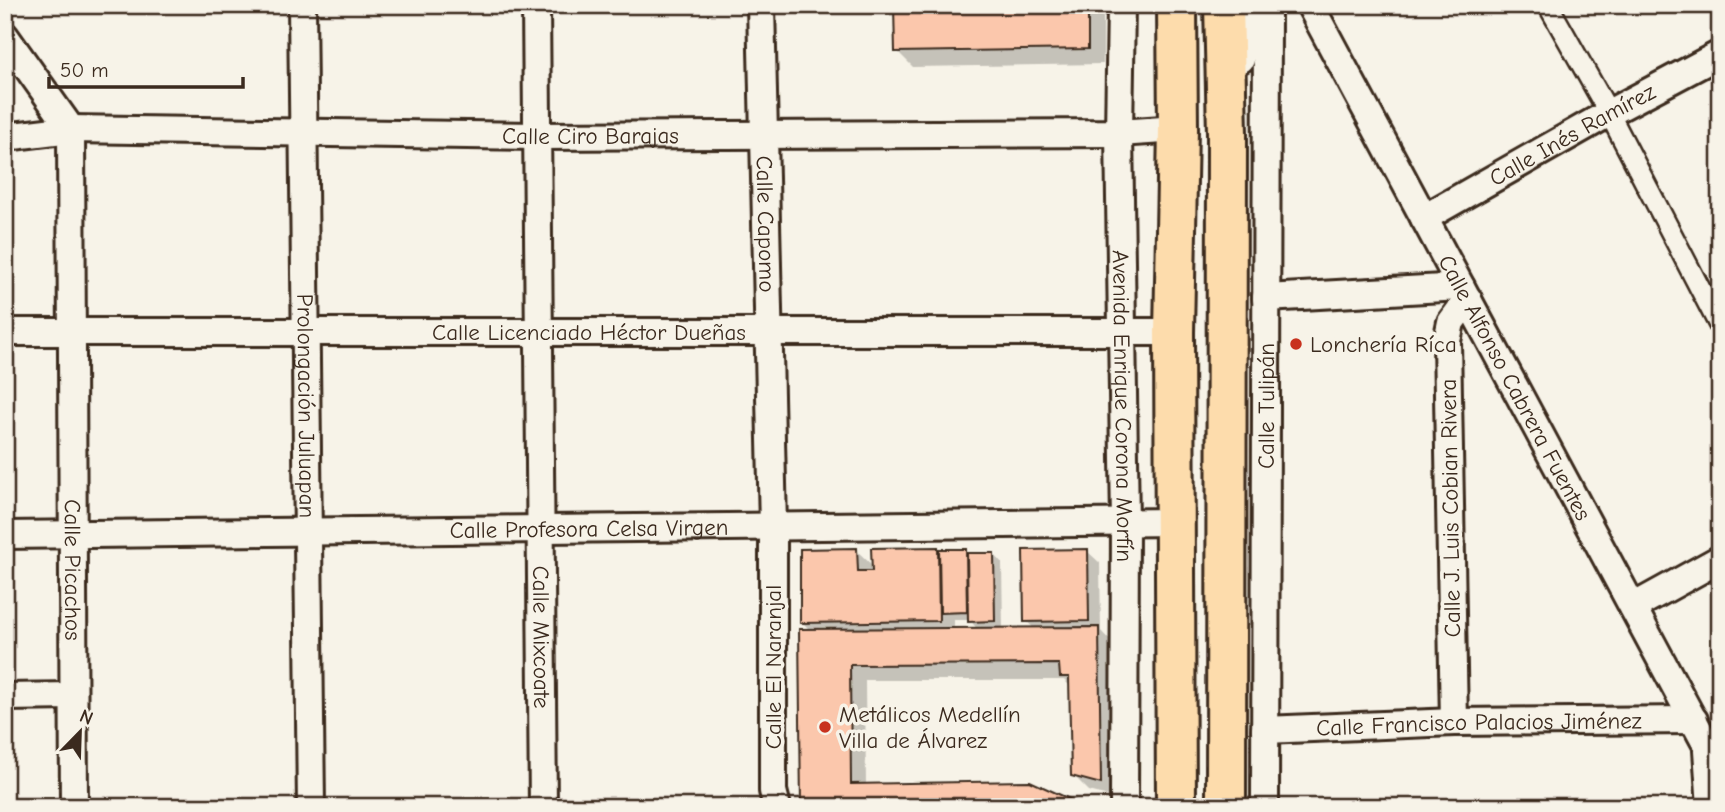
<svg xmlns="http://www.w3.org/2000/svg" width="1725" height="812" font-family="'Comic Neue',sans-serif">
<rect width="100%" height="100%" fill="#f7f3e8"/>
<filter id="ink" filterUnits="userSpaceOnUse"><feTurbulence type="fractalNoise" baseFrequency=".0143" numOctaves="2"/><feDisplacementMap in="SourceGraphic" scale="14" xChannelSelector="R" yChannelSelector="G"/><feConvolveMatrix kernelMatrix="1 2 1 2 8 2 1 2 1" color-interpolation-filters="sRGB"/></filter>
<g filter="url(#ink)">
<!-- shadow -->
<path fill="#0003" fill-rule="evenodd" d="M896 5H1103V64L913 67 897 51Z
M937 549 939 551H965L969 555 994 554 1002 563 1003 630 1035 629 1026 621 1087 551 1100 563 1101 631 1114 645 1116 798 1089 791 1073 775 1071 687 1064 680H865L866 786 803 807 811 631 802 622 856 550 874 567ZM954 620H970L978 630H954Z"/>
<!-- building -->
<path fill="#fbc7ac" stroke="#3b2a1e" stroke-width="2" d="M894 5H1088V49L895 52Z
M938 547 939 621 800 623V549L857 548 858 571H872L871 548Z
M939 549H966L967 612 940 613Z
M1088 549 1089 621 1024 622 1023 550Z
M967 553H994L995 621 968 622Z
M1099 627 1101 784 1071 776 1069 677H1060L1059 664 850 665 851 784 1030 781 1087 807H801L799 629Z"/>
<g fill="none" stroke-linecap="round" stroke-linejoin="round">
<defs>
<path id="pedestrian" d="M1548 5 1609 113 1720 327"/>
<g id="minor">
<path id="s1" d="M302 5 311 807"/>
<path id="s2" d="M536 5 543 807"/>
<path id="s3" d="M761 5 773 526V791L777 807"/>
<path id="s4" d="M1121 5 1119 133 1125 522 1124 807"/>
<path id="s5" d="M1310 5 1720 770"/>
<path id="s6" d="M5 36 71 129 74 807"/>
<path d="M1241 59V32L1251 5"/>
<path id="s7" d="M5 137 71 129 537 136 1119 133 1178 129"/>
<path id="s8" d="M1424 218 1609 113 1720 54"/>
<path d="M1266 298 1461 287"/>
<path id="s9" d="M5 332H1174"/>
<path id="s10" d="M5 535 1175 522"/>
<path d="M1633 607 1720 559"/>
<path d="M5 697 73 696"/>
<path d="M1454 722 1447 341 1451 322 1468 299"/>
<path id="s11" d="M1265 730 1454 722 1694 720"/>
<path d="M1707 750 1711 807"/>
<path id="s12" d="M1265 807 1267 5"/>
</g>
<path id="primary" d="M1224 5 1227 133 1226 807
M1176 807 1174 332 1178 129 1177 5"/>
</defs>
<!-- pedestrian casing -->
<use href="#pedestrian" stroke="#3b2a1e" stroke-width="24"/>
<!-- minor casing -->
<use href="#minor" stroke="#3b2a1e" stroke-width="32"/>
<!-- primary casing -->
<use href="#primary" stroke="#3b2a1e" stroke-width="44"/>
<!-- pedestrian -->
<use href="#pedestrian" stroke="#f7f3e8" stroke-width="19"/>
<!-- minor -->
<use href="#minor" stroke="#f7f3e8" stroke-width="26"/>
<!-- primary -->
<use href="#primary" stroke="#fddcac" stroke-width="38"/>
</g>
</g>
<!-- markers -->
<g fill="#c8321e" stroke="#f7f3e8" stroke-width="2.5">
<circle cx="1296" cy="344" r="7"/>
<circle cx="825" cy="727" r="7"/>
</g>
<g text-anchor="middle" stroke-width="7" stroke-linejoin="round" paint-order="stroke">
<!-- street labels -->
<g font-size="23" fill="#3b2a1e" stroke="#f7f3e8">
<text dy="8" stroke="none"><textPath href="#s8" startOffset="170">Calle Inés Ramírez</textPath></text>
<text dy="8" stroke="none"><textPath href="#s7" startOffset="586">Calle Ciro Barajas</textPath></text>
<text dy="8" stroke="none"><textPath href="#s3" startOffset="219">Calle Capomo</textPath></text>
<text dy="8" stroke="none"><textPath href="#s9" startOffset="584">Calle Licenciado Héctor Dueñas</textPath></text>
<text dy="8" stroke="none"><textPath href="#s5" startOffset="434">Calle Alfonso Cabrera Fuentes</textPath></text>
<text dy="8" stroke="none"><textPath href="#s1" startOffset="401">Prolongación Juluapan</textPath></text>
<text dy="8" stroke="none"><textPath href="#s4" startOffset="401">Avenida Enrique Corona Morfín</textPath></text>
<text dy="8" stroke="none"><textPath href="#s12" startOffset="401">Calle Tulipán</textPath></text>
<text transform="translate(1450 508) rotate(-91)" y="8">Calle J. Luis Cobian Rivera</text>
<text dy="8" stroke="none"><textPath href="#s10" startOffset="584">Calle Profesora Celsa Virgen</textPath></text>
<text dy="8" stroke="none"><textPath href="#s6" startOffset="555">Calle Picachos</textPath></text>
<text dy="8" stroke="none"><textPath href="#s2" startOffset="632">Calle Mixcoate</textPath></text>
<text transform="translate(773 667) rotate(-90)" y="8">Calle El Naranjal</text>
<text dy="8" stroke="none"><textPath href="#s11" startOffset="214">Calle Francisco Palacios Jiménez</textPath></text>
</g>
<!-- poi labels -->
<g font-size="23" fill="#3b2a1e" stroke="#f7f3e8" text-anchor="start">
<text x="1310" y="352">Lonchería Ríca</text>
<text x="839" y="722">Metálicos Medellín<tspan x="839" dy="26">Villa de Álvarez</tspan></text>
</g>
</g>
<!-- margin -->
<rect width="1725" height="812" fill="none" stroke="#f7f3e8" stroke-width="28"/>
<rect x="14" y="14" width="1697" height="784" fill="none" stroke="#3b2a1e" stroke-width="2.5" filter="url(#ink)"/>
<!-- north arrow -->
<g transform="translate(80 732) rotate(23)" stroke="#f7f3e8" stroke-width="5" paint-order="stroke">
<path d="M0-5L12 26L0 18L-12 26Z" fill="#3b2a1e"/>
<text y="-10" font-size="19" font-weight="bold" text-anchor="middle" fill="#3b2a1e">N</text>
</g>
<!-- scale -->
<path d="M49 77v10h194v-10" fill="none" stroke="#3b2a1e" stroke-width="3.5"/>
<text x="60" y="77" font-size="21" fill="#3b2a1e" stroke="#f7f3e8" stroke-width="5" paint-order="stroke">50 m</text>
</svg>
